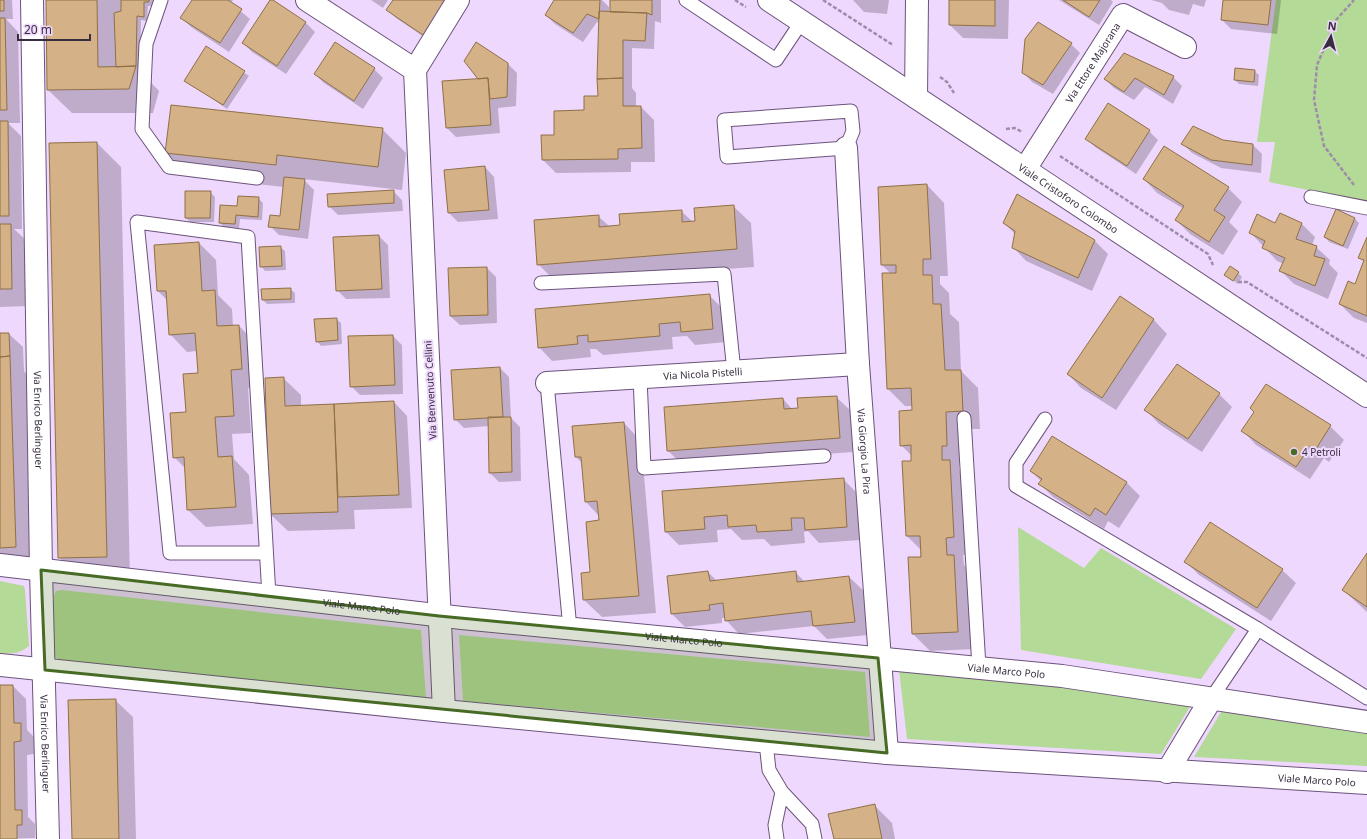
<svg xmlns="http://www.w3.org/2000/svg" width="1367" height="839" font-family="'Noto Sans',sans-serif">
<rect width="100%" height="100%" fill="#efd8fd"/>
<!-- green -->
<path fill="#b3da96" d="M1276 0H1367V202L1269 182 1275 142H1257Z
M1018 527 1084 568 1101 548 1236 629 1201 679 1021 650Z
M0 581 24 586 25 590 29 646C19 654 12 654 0 653Z
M62 590 421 630 426 698 60 660 55 657 53 654 54 595 56 591Z
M459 635 865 672 870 737 463 701Z
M899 669 1015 678 1191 705 1161 754 907 739Z
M1223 709 1367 732V766L1194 757Z"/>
<!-- shadow -->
<path fill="#0003" d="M0 0H12L13 19H6L18 32 20 123H8L21 136 22 229H14L28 242 29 306 0 307Z
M47 0H153V6H148L147 21 141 20 140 71 159 91 153 113H72L48 90Z
M193 0H233L231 3 250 19 229 52 191 27 182 18Z
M272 0 306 23 315 32 286 74 252 52 243 43Z
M371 0H388L383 8Z
M394 0H461L433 43 396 18 387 9Z
M555 0H602L609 7V13H611V0H661V23L655 21 654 49 632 48V88L636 93V107H641L654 120 655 162H631V172L556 173 543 160 555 136 585 111 599 97 600 24 597 22 583 42 555 24 546 15Z
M853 0H889L887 14 864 12Z
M950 0H1009L1008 39 963 38 950 25Z
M1059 0H1111L1113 2 1099 25Z
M1151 0H1206L1204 7 1193 4 1189 15 1169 10 1162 3Z
M1224 0H1281L1277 34 1231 29 1222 20Z
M335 43 374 69 383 78 363 109 324 83 315 74Z
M1071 44 1080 53 1053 94 1032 82 1023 72Z
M207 48 249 76 227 109 185 80Z
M1124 54 1173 77 1182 86 1173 104 1145 87 1134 100 1114 88 1105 79Z
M508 64 517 73 516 106 498 108 500 133 456 137 447 128 479 79Z
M1254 71 1259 75 1258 86 1239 84 1235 80Z
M382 129 406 153 402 190 303 179 314 190 308 239 279 235 270 226 281 217 284 187 190 177 166 153Z
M1149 131 1158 140 1136 174 1095 147 1086 138Z
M1222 141 1253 145 1262 154 1261 173 1221 168 1192 153 1183 144Z
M97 143 121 167 130 580 83 581 59 557Z
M1164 147 1228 188 1242 202 1229 222 1238 231 1223 255 1190 234 1176 220 1184 209 1157 193 1144 179Z
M485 167 494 177 498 219 458 222 449 213Z
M927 185 944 203 948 276H940V284L949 293 950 314 959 322 961 371 978 388 980 429H963L964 463H959V470L967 478 971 554 963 555 964 565 971 573 975 649 930 651 913 634 921 550 907 536 912 456 901 445 913 411 912 406H905L888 389 891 274 882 265Z
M393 191 402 200 403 211 338 215 329 206Z
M210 192 215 197 214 222H190L186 218Z
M1017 195 1095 241 1108 254 1092 291 1026 261 1013 247 1015 234 1004 223Z
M258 198 263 203 262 220 240 219 239 228 224 227 220 223 238 207Z
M733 206 751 223 754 267 556 282 538 264 598 216 610 227 621 226 681 211 693 222Z
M1336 211 1355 219 1359 223 1348 249 1329 242 1325 237Z
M1301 223 1315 237 1312 245 1316 247 1330 260 1329 264 1338 273 1328 299 1294 284 1281 271 1284 264 1277 261 1250 232 1275 225Z
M379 236 388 245 390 298 346 299 337 290Z
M1367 239V323L1354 318 1340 304 1355 285 1364 262 1360 258Z
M199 243 216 260 218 295 232 309 233 326H239L256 343 259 387 248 388 251 433 232 434 234 459 249 475 253 524 206 527 188 510 185 468 174 457 199 374 197 351 187 352 170 334 168 301 158 291 155 245Z
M280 247 285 251 286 270 265 271 261 266Z
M487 268 496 277 497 323 460 325 450 316Z
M1238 273 1242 277 1238 284 1226 275Z
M290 289 295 293V303L267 304 263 300Z
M709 295 723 309 726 342 695 345 687 336 672 337 673 349 603 355 596 349H590L591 357 552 361 539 347Z
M1120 297 1154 320 1167 334 1116 410 1081 388 1068 374Z
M336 319 341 323 342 344 321 346 317 341Z
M0 334H9L23 347 24 371 27 375 33 564 0 565Z
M393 336 402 345 403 394 360 395 351 386Z
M500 368 509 377 511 418 520 427 521 481 499 482 490 473 489 426 464 428 455 419Z
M283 378 301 395V406L394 402 407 416 412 508 354 510 355 529 288 531 270 514Z
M1219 394 1232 407 1202 452 1159 424 1146 410Z
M836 397 850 410 853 452 682 464 668 451 783 399 793 410Z
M624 423 641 441 656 613 602 617 584 600 600 521 599 516 586 502 583 464 576 457Z
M1330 426 1344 440 1329 462 1324 458 1310 479 1256 445 1243 431Z
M1031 471 1126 482 1140 496 1119 528 1108 521 1104 529 1053 497 1040 484 1041 481Z
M843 479 857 493 860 540 819 543 808 531 804 532 805 543 771 546 764 539 742 540 731 529 717 530 718 542 679 545 666 532 663 492Z
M1367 555V612L1343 590Z
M1186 562 1282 570 1296 583 1271 621 1199 575Z
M708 572 717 581 795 572 805 582 849 577 863 590 868 635 827 639 814 626 739 634 726 620V618H722V623L685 627 672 614Z
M0 686H13L26 699 27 730 34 737V754L27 755 28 817 35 824V838L0 839Z
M115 700 133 717 136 839H73Z
M874 805 892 823 895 839H835Z"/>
<!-- building -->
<path fill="#d4b187" stroke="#8f7047" d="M0 0H4V11H0Z
M46 0H97L98 67 136 66 129 89 47 90Z
M121 0H149V2H144V17L137 16 136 66 116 67 114 13 121 11Z
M192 0H228L242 9 220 43 180 18Z
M270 0H273L306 22 277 66 242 43Z
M393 0H448L423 35 386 10Z
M554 0H600L599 19 587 14 573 33 545 15Z
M610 0H652V15L647 13 610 12Z
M949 0H995V26L949 25Z
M1063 0H1100L1089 17Z
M1223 0H1271L1268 25 1221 20Z
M599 11 647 13 645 41 623 40V78L597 79Z
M0 18H5L7 110H0Z
M1038 22 1072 43 1043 85 1022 73 1025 39Z
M335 42 375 68 354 101 314 74Z
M476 42 508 63 507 97 490 99 488 78 478 79 464 61Z
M206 46 245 71 223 105 184 81Z
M1124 53 1174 76 1164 95 1135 78 1124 92 1104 79Z
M1235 68 1255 70 1254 82 1234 80Z
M488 78 491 125 446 128 442 81Z
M623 78V106H641L642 148 618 149V159L542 160 541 135H554V111L584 110V96H598L597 79Z
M1108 103 1150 130 1127 166 1085 139Z
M171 105 383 128 378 167 277 155 276 165 165 153Z
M0 121H8L9 216H0Z
M1193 126 1223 140 1253 144 1252 165 1211 160 1181 144Z
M97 142 107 557 58 558 49 143Z
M1164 146 1229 187 1214 210 1225 217 1209 242 1175 220 1184 206 1143 179Z
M485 166 489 210 448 213 444 170Z
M284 177 305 179 299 230 268 227 270 215 280 216Z
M927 184 931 259H923V275H932L933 304H941L945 370H961L963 411 946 412 947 446H942V460H950L954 537 946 538 947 555H954L958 632 912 634 908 557H921L920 536H906L902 461H911V445L900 446 899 411 912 410 911 388 887 389 882 273H896V265H881L878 187Z
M394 190V203L328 207 327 194Z
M185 191H211L210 218H185Z
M1017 194 1095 240 1078 278 1012 248 1015 231 1003 223Z
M238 196 259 197 258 217 236 215 235 224 219 223 220 205 237 206Z
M734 205 737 249 537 265 534 220 599 215V227L620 225 619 214 682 210V222L695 221 694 208Z
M1336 209 1355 218 1343 246 1324 237Z
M1280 213 1302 223 1296 239 1317 246 1314 256 1325 259 1315 286 1279 271 1285 258 1262 248 1265 241 1249 233 1257 214 1275 223Z
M0 224H11L12 289H0Z
M379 235 382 289 336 291 333 237Z
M1367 237V316L1339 304 1348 281 1355 284 1364 260 1358 258Z
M199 242 202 291 215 290 217 326 239 325 242 369 231 370 234 416 215 417 218 457 232 456 236 507 187 510 184 457 173 458 170 413 186 412 183 374 198 373 195 333 169 335 166 291H157L154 245Z
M281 246 282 266 260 267 259 247Z
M1230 266 1239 272 1233 281 1224 275Z
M487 267 488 315 450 316 448 268Z
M291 288V299L262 300 261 289Z
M710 294 713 329 681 332 680 322 659 324 660 336 588 342V335L577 336 578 344 538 348 535 309Z
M1120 296 1154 319 1102 398 1067 374Z
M337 318 338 340 316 342 314 319Z
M0 333H9L10 356 0 357Z
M393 335 395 385 350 387 348 336Z
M10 356 16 547 0 548V357Z
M1177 364 1220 393 1188 439 1144 410Z
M500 367 503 417 454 420 451 370Z
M284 377 285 406 334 404 338 512 269 514 265 378Z
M1266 384 1331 425 1316 449 1310 446 1296 467 1241 431 1254 412 1250 408Z
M837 396 840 438 667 451 664 407 783 398 784 409 798 408 797 398Z
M394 401 399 495 338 497 334 404Z
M488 417H511L512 472 489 473Z
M624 422 639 596 583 600 581 573 590 572 586 522 599 520 597 501 585 502 581 457H575L572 426Z
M1052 436 1127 482 1106 515 1095 508 1090 516 1038 484 1042 479 1030 471Z
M844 478 847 527 805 530 804 518H791L792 530 757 532 756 525 728 527 727 515 704 517 705 529 665 532 662 491Z
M1210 522 1283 569 1257 608 1184 562Z
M1367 553V607L1342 590Z
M708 571 710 581 796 571 797 582 849 576 855 622 813 626 811 611 725 621 723 603 709 605 710 610 671 614 667 576Z
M0 685H13L14 723H21V741L14 742 15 810H22V825H17V839H0Z
M116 699 119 839H72L68 700Z
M875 804 882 839H834L828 814Z"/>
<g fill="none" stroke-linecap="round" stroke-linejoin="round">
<defs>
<path id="lane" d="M161 0 146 44 142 129 169 167 257 178
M686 0 776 60 802 21
M851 111 853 131 846 148 727 157 724 120Z
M1311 197 1367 208
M541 283 724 274 734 372
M640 378 644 468 824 456
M547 383 570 629
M964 418 979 667
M1045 419 1016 463V486L1258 629 1367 698
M265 553H170L137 222 248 237 269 596
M1211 699 1258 629
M766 742 769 770 782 792 812 824 815 839
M777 839 775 825 782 792"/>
<g id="street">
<path id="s1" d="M32 0 41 570 48 839"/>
<path d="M307 0 415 70"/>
<path id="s2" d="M769 0 1367 396"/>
<path d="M916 97 917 0"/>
<path id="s3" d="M846 148 858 364 887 753"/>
<path id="s4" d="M1025 169 1123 15 1185 47"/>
<path id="s5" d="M547 383 858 364"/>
<path id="s6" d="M0 565 462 618 1062 676 1367 722"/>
<path id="s7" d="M0 665 444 711 887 753 1367 783"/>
<path d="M444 711 415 70 458 0"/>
<path d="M1167 772 1211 699"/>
</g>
</defs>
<!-- lane casing -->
<use href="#lane" stroke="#6c537b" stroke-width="15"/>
<!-- street casing -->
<use href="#street" stroke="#6c537b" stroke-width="24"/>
<!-- path -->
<path stroke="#9e8da9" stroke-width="2.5" stroke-dasharray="4 2" stroke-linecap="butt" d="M735 0 746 7
M823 0 893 45
M940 77 947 82 954 93
M1006 129 1015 128 1022 132
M1060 156 1208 254 1213 265
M1354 185 1324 146 1314 100 1317 65 1336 20 1354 0
M1238 282H1247L1367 358"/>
<!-- lane -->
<use href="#lane" stroke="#fff" stroke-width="13"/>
<!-- street -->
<use href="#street" stroke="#fff" stroke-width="22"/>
</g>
<!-- marked area -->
<path fill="#476b25" fill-opacity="0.2" stroke="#476b25" stroke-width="3" stroke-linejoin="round" d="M41 570 439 616 878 658 887 753 45 670Z"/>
<!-- markers -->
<circle fill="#476b25" stroke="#efd8fd" stroke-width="1.5" cx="1294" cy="452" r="4"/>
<g text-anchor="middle" stroke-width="4" stroke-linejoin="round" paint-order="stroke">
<!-- street labels -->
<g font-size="10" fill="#382d3f" stroke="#efd8fd">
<text dy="4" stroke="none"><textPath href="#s4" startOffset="126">Via Ettore Majorana</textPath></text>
<text dy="4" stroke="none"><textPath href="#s2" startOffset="359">Viale Cristoforo Colombo</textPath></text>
<text dy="4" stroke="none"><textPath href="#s5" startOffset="156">Via Nicola Pistelli</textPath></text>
<text transform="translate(430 390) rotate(-93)" y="4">Via Benvenuto Cellini</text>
<text dy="4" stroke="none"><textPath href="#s1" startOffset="420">Via Enrico Berlinguer</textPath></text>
<text dy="4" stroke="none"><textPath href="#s3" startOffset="304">Via Giorgio La Pira</textPath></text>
<text dy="4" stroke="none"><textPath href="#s6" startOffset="364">Viale Marco Polo</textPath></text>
<text dy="4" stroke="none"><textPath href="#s6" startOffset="688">Viale Marco Polo</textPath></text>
<text dy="4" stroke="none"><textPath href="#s6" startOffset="1012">Viale Marco Polo</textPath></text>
<text dy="4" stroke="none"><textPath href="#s1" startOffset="744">Via Enrico Berlinguer</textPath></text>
<text dy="4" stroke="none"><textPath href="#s7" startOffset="1322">Viale Marco Polo</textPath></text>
</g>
<!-- poi labels -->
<g font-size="10" fill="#382d3f" stroke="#efd8fd" text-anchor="start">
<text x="1302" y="456">4 Petroli</text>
</g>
</g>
<!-- north arrow -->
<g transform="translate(1331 36) rotate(7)" stroke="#efd8fd" stroke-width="3" paint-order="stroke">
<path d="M0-3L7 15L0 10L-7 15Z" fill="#382d3f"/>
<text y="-6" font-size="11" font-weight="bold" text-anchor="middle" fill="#382d3f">N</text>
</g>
<!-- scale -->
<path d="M18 34v6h72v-6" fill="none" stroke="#382d3f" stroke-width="2"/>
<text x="24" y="34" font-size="12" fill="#382d3f" stroke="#efd8fd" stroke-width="3" paint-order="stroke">20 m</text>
</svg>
